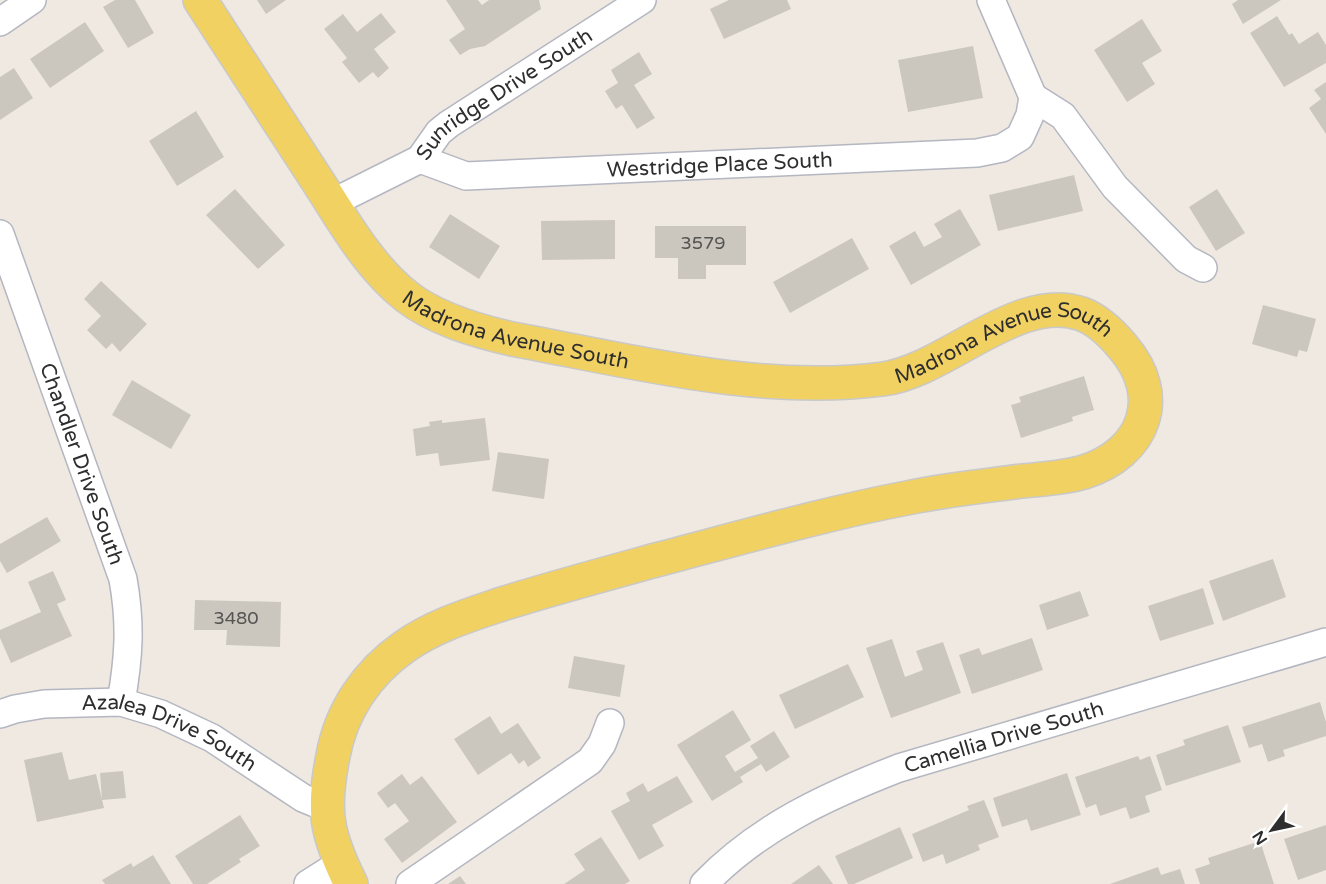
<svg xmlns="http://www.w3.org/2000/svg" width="1326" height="884" font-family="'Varela Round',sans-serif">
<rect width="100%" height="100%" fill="#efe9e1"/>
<!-- building -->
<path fill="#cbc7bf" d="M115 0H135L154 33 128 48 103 7Z
M257 0H286L266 14Z
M446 0H478L482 5 489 0H539L541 9 485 46 470 49 460 55 449 40 465 29Z
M729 0H787L791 9 724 39 710 9Z
M1238 0H1281L1243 24 1232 4Z
M381 13 396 32 374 49 389 68 378 78 373 72 359 83 342 62 347 58 324 29 343 14 357 32Z
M1277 16 1289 35 1292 33 1299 44 1318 32 1326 45V63L1284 87 1250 33Z
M1142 19 1162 51 1142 63 1155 84 1127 102 1094 50Z
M85 22 104 51 50 88 30 59Z
M973 46 983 98 908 112 898 60Z
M639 52 652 74 634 85 655 118 637 129 622 105 616 109 605 91 618 83 611 70Z
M14 68 33 98 0 120V77Z
M1326 82V134L1309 108 1321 99 1314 90Z
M196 111 224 157 177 186 149 141Z
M1074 175 1083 211 998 231 989 195Z
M235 189 285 245 258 269 206 215Z
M1217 189 1245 233 1216 251 1189 207Z
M960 209 981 245 911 285 889 246 915 231 924 247 942 237 934 224Z
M450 214 500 246 479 279 429 247Z
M615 220V259L542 260 541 221Z
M655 226H746V265H706V279H678V258H655Z
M852 238 869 269 790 313 773 282Z
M101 281 147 324 120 352 112 343 106 349 87 330 101 316 84 299Z
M1263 305 1316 319 1307 352 1299 350 1297 357 1252 344Z
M1084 376 1094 410 1072 417 1073 421 1021 438 1011 405 1021 402 1019 397Z
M132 380 191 415 171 449 112 415Z
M485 418 490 460 440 466 438 453 416 456 413 429 430 426 429 422 442 420V423Z
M498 452 549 459 544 499 492 491Z
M47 517 61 541 7 573 0 561V544Z
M1273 559 1286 597 1223 621 1209 581Z
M53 571 66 600 57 604 72 636 11 663 0 638V630L41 612 28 582Z
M1203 588 1214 624 1160 641 1148 606Z
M1080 591 1089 616 1047 630 1039 605Z
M195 600 281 602 280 647 226 645 227 630H194Z
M1032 638 1043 670 972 694 959 655 979 648 982 655Z
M892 639 905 677 923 670 916 651 943 642 961 693 891 718 866 648Z
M574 656 625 665 620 697 568 688Z
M848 664 864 697 795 729 779 695Z
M1320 702 1326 722V736L1283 750 1285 756 1268 762 1262 744 1249 748 1242 727Z
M733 710 751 740 725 756 735 772 758 758 750 746 774 731 790 757 766 772 761 764 740 777 743 782 712 801 677 745Z
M490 716 501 734 518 723 541 758 528 767 524 760 519 764 511 753 478 775 454 739Z
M1228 725 1241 762 1166 786 1156 755 1185 745 1183 740Z
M62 752 69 780 96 774 104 808 37 822 24 760Z
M1138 756 1140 760 1150 756 1162 790 1145 796 1150 812 1130 819 1126 807 1100 816 1096 804 1086 808 1075 777Z
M123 771 126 798 102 800 100 773Z
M1067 773 1081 815 1031 831 1027 819 1002 827 993 798Z
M402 774 410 785 422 776 457 822 402 863 384 839 409 821 395 803 388 808 377 793Z
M677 776 693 802 652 825 664 846 639 860 611 811 630 801 626 793 643 783 648 792Z
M984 800 999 837 978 845 980 850 946 864 943 854 923 862 912 834 969 810 967 806Z
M240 815 260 846 239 859 241 862 207 884H193L175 856Z
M1326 825V870L1298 880 1284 839Z
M900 827 913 858 854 884H848L835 856Z
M601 837 630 881 625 884H564L585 870 574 854Z
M1260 841 1274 884H1200L1195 869 1210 864 1208 858Z
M153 855 171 884H105L102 880 131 863 133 867Z
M819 865 833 884H791Z
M1158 867 1161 875 1180 869 1185 884H1110Z
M460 876 466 884H448Z"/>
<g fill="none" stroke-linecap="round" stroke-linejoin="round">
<defs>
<g id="minor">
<path d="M0 22 32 0"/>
<path d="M1033 97 1063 116 1115 187 1186 259 1203 268"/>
<path id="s1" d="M420 159 466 176 977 153 1002 148 1020 137 1030 115 1033 97 991 0"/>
<path id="s2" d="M332 203 420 159 439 132 449 124 642 0"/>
<path id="s3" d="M0 234 123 579C131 624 129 657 121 702"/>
<path id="s4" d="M0 714 15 709 44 704 121 702 161 714 212 738 303 798 325 807"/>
<path d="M308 884 341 863"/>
<path d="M410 884 590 761 602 744 610 723"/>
<path id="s5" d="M704 884C759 827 827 796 899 768L1326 642"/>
</g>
<g id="major">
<path id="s6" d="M200 0C239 59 277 118 315 177 342 218 367 265 406 296 435 319 477 331 512 339 632 361 759 395 883 379 946 371 1018 291 1082 314 1098 320 1113 335 1123 347 1166 397 1144 453 1084 472 1064 478 1043 479 1022 481 984 486 945 490 907 498 823 514 740 538 656 560 605 574 553 588 502 604 469 615 433 626 404 647 367 673 341 711 333 756 322 810 326 834 351 884"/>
</g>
</defs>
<!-- minor casing -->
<use href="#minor" stroke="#b4b7c1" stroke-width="30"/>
<!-- major casing -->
<use href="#major" stroke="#c9c9c9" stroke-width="36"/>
<!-- minor -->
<use href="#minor" stroke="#fff" stroke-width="27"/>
<!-- major -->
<use href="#major" stroke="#f2d163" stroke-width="33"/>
</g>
<g text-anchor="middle" stroke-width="4.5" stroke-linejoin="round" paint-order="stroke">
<!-- number labels -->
<g font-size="18" fill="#555452">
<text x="703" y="249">3579</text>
<text x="236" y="624">3480</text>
</g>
<!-- street labels -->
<g font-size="21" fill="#2e2e2e" stroke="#fff">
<text dy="7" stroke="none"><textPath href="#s2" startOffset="206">Sunridge Drive South</textPath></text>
<text dy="7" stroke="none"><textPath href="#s1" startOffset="303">Westridge Place South</textPath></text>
<text dy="7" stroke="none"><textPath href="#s6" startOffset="478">Madrona Avenue South</textPath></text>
<text dy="7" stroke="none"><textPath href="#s6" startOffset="982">Madrona Avenue South</textPath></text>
<text dy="7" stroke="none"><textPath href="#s3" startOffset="244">Chandler Drive South</textPath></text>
<text dy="7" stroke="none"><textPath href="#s4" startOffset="177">Azalea Drive South</textPath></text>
<text dy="7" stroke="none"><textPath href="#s5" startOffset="338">Camellia Drive South</textPath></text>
</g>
</g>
<!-- north arrow -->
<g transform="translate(1272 830) rotate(237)" stroke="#ffffff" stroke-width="4.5" paint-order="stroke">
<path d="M0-4.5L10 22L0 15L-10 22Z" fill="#2e2e2e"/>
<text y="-9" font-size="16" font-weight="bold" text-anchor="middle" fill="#2e2e2e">N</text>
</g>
</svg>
